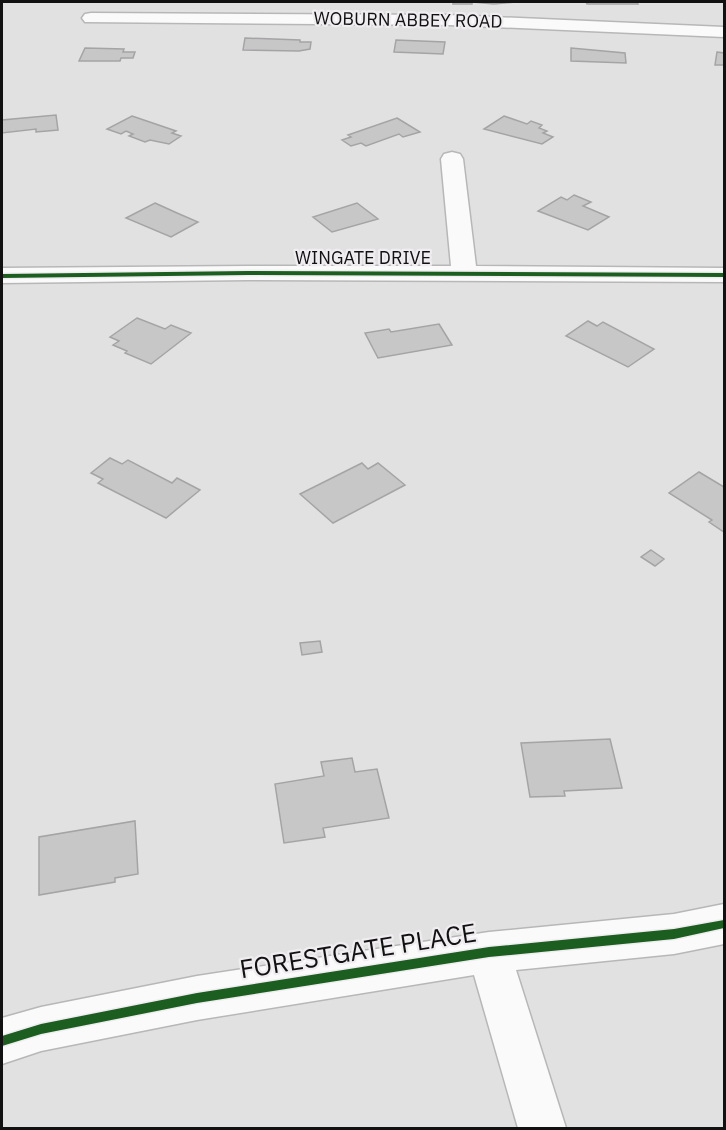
<svg xmlns="http://www.w3.org/2000/svg" width="726" height="1130" font-family="'IBM Plex Sans',sans-serif">
<rect width="100%" height="100%" fill="#e2e1e2"/>
<!-- building -->
<path fill="#c8c7c8" stroke="#a5a4a5" stroke-width="1.5" d="M453 2H516L494 4 472 2V4H453Z
M586 2H637L638 4H587Z
M245 38 300 40V42H311L310 49 299 51 243 50Z
M396 40 445 42 443 54 394 52Z
M85 48 124 49 123 52H135L133 58H121L120 61H79Z
M571 48 625 53 626 63 571 61Z
M717 52 724 53V65H715Z
M56 115 58 130 36 132V129L2 133V120Z
M132 116 176 131 172 133 181 136 169 144 150 140 145 142 129 136 133 134 126 131 121 134 107 129Z
M504 116 527 124 531 121 542 125 539 128 547 131 543 133 553 137 542 144 484 129Z
M397 118 420 132 403 137 399 134 366 146 361 143 351 146 342 140 351 137 348 135Z
M574 195 591 202 583 206 609 217 588 230 538 211 561 197 567 200Z
M155 203 177 213 198 222 171 237 126 218Z
M357 203 378 219 332 232 313 217Z
M137 318 165 329 171 325 191 333 151 364 125 353 127 351 113 345 119 341 110 337Z
M588 321 597 326 603 322 654 349 628 367 566 336Z
M439 324 452 345 378 358 365 333 389 329 391 332Z
M110 458 122 464 128 460 172 483 177 478 200 490 166 518 98 483 103 479 91 473Z
M362 463 368 469 378 463 405 485 333 523 300 494Z
M699 472 724 487V532L709 522 712 520 669 493Z
M651 550 664 559 655 566 641 557Z
M320 641 322 652 302 655 300 643Z
M610 739 622 788 564 791 565 796 530 797 521 743Z
M352 758 355 772 377 769 389 818 323 828 325 837 284 843 275 784 324 776 321 762Z
M135 821 138 874 115 878V882L39 895V837Z"/>
<g fill="none" stroke-linecap="round" stroke-linejoin="round">
<defs>
<path id="minor" d="M91 13 449 15 724 27V37L449 25 85 22 82 18 85 14Z
M452 152 460 154 463 159 476 266 724 268V282L248 280 2 283V268L248 266H451L441 159 444 154Z
M724 904V944L674 954 516 970 566 1128H518L474 975 197 1020 41 1051 2 1064V1018L41 1007 197 976 489 932 674 914Z"/>
</defs>
<!-- minor casing -->
<use href="#minor" stroke="#b8b7b8" stroke-width="3"/>
<!-- minor -->
<use href="#minor" fill="#fbfafb" fill-rule="evenodd"/>
<defs>
<path id="cycleway" d="M248 271 724 273V277L248 275 2 278V274Z
M724 920V928L674 939 489 957 197 1003 41 1034 2 1046V1036L41 1024 197 993 489 947 674 929Z"/>
</defs>
<!-- cycleway casing -->
<use href="#cycleway" stroke="#f0edf0" stroke-width="3"/>
<!-- cycleway -->
<use href="#cycleway" fill="#1b5e20" fill-rule="evenodd"/>
</g>
<g text-anchor="middle" stroke-width="4.5" stroke-linejoin="round" paint-order="stroke">
<!-- far-street labels -->
<g font-size="18" fill="#121112" stroke="#f0edf0">
<text transform="translate(408 20) rotate(1)" y="6">WOBURN ABBEY ROAD</text>
<text x="363" y="264">WINGATE DRIVE</text>
</g>
<!-- near-street labels -->
<g font-size="26" fill="#121112" stroke="#f0edf0">
<text transform="translate(358 951) rotate(-9)" y="9">FORESTGATE PLACE</text>
</g>
</g>
<!-- border -->
<rect width="726" height="1130" fill="none" stroke="#121112" stroke-width="6"/>
</svg>
